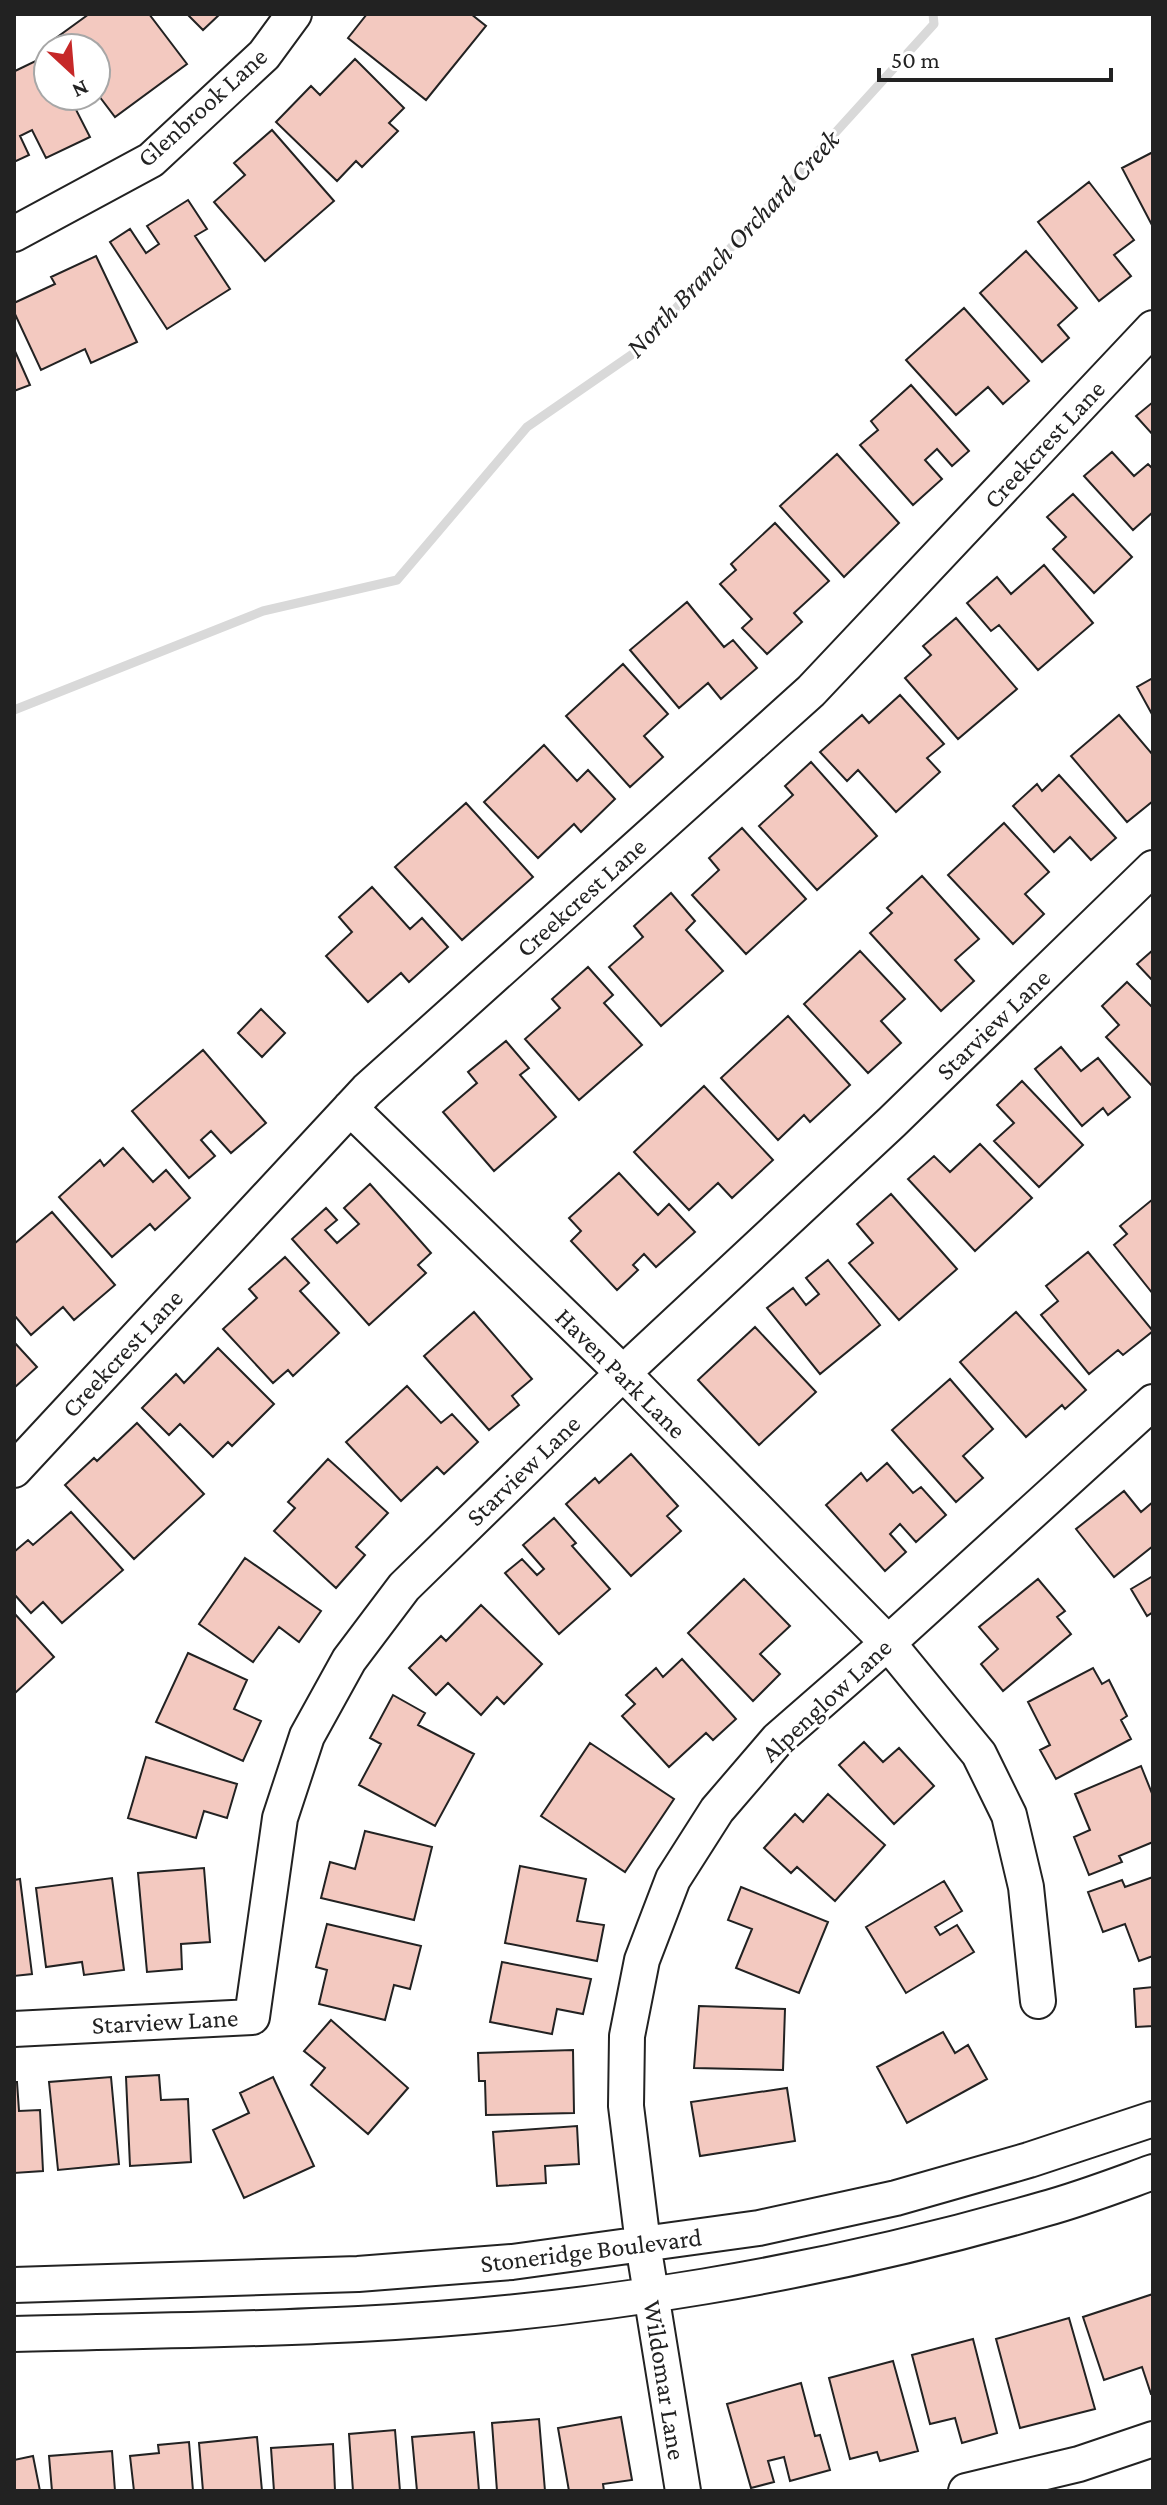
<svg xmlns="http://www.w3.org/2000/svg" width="1167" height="2505" font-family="'Crimson Pro',serif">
<rect width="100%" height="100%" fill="#fff"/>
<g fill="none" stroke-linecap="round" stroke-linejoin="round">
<!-- stream -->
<path stroke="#d9d9d9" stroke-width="9" d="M14 710 263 611 397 580 527 427 637 351 934 24 933 14"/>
</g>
<!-- building -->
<path fill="#f3c9c0" stroke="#222" stroke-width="2" d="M89 14H149L187 64 115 117 96 92V48H63L56 38Z
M187 14H220L203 30Z
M367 14H471L486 26 426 100 348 38Z
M48 55V96H69L90 137 46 158 32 130 20 136 29 155 14 162V68L15 71Z
M355 59 404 108 389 123 398 131 362 167 356 161 337 181 276 122 311 86 320 95Z
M272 130 334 201 265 261 214 202 245 175 234 163Z
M1153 152V227L1122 168Z
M1089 182 1134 240 1114 255 1131 276 1099 301 1038 222Z
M188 200 207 229 195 236 230 289 167 329 110 242 130 229 146 253 159 244 147 226Z
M1026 251 1077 308 1058 325 1069 338 1042 362 980 293Z
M96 256 137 342 91 363 85 349 41 370 14 312V303L55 284 51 277Z
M964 308 1029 381 1003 404 988 387 956 415 906 360Z
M14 349 30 385 14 391Z
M911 385 969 451 952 466 937 449 925 460 942 479 913 505 860 445 878 430 871 421Z
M1153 402V435L1136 416Z
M1112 452 1134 476 1148 464 1153 469V512L1133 530 1084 476Z
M837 454 899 523 844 577 780 506Z
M1073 494 1132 557 1094 593 1053 549 1066 537 1047 517Z
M775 523 829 581 794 613 802 622 767 654 742 628 752 619 720 584 736 570 731 564Z
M1044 565 1093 623 1038 670 999 625 991 631 967 603 997 577 1011 594Z
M687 602 724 647 733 640 757 668 721 699 708 683 679 708 630 650Z
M956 618 1017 689 958 739 905 678 931 655 923 646Z
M623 664 668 714 644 736 663 757 630 787 566 716Z
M1153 678V716L1137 687Z
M900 695 944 744 927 758 940 772 896 812 858 770 847 781 820 752 862 715 869 723Z
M1119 715 1153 755V801L1127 822 1071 756Z
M544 745 577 781 588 770 615 799 581 832 574 824 538 858 484 802Z
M811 762 877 836 817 890 759 826 793 795 785 786Z
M1059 775 1116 838 1091 860 1070 837 1054 852 1013 806 1037 784 1042 791Z
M466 803 533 877 462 940 395 867Z
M1004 823 1049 872 1025 894 1044 914 1013 944 948 875Z
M742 828 806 899 746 954 692 895 719 870 709 858Z
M922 876 979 939 955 960 974 981 941 1011 870 933 892 913 887 908Z
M372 887 410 929 422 918 448 947 409 982 401 973 368 1002 326 956 352 932 339 917Z
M671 893 695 921 686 930 723 971 661 1026 609 967 643 937 634 926Z
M1153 950V981L1137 964Z
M860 951 905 999 881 1021 901 1043 868 1073 804 1004Z
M588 967 613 995 604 1003 642 1045 579 1100 525 1039 560 1008 552 999Z
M1127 982 1153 1008V1087L1106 1037 1119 1025 1102 1006Z
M261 1009 285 1033 262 1057 238 1033Z
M788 1016 850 1085 810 1122 804 1115 778 1140 721 1078Z
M506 1041 529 1068 520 1075 556 1117 494 1171 443 1112 477 1083 468 1072Z
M1061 1047 1081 1071 1098 1058 1130 1097 1108 1115 1103 1108 1082 1126 1035 1069Z
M203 1050 266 1123 231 1153 211 1131 201 1140 215 1156 189 1178 132 1111Z
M1022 1081 1083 1145 1039 1187 994 1141 1014 1123 997 1105Z
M704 1086 773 1160 732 1198 718 1183 689 1210 634 1152Z
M980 1144 1032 1198 975 1251 908 1179 934 1156 950 1172Z
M123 1148 153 1182 166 1170 190 1198 155 1230 150 1224 112 1257 59 1197 100 1160 104 1166Z
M619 1173 658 1215 669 1204 695 1232 656 1267 644 1254 633 1265 638 1270 617 1290 571 1241 581 1231 569 1218Z
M370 1184 431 1253 418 1265 426 1273 369 1325 292 1239 326 1208 337 1220 325 1230 337 1243 359 1224 344 1208Z
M891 1194 957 1269 899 1320 849 1263 873 1243 857 1224Z
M1153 1199V1294L1114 1245 1127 1234 1120 1226Z
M52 1212 115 1285 74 1320 63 1307 31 1335 14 1315V1244Z
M1088 1252 1153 1331 1123 1355 1118 1350 1089 1374 1041 1315 1058 1301 1046 1286Z
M285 1257 309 1283 300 1291 339 1333 293 1376 288 1370 273 1383 223 1329 257 1298 249 1289Z
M828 1260 880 1325 820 1374 767 1308 793 1288 806 1305 819 1294 806 1278Z
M474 1312 532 1379 512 1396 519 1405 489 1430 424 1356Z
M1016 1312 1086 1390 1065 1409 1062 1405 1026 1437 960 1362Z
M755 1327 816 1392 759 1445 698 1380Z
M14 1342 37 1367 14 1388Z
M218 1348 274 1404 232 1446 228 1442 213 1457 180 1424 169 1435 142 1408 176 1374 184 1383Z
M950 1379 993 1429 963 1456 983 1478 956 1502 892 1430Z
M407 1386 441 1423 452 1414 478 1442 444 1474 437 1467 401 1501 346 1442Z
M137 1423 204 1494 134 1559 65 1485 94 1458 97 1461Z
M631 1454 678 1506 667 1516 681 1531 631 1576 566 1504 595 1478 599 1483Z
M328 1459 388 1513 356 1547 365 1555 336 1588 274 1531 295 1508 288 1502Z
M887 1463 913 1493 921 1487 946 1515 916 1542 900 1524 890 1534 906 1552 885 1571 826 1505 861 1473 867 1481Z
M1124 1491 1141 1512 1153 1502V1546L1114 1577 1076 1529Z
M71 1512 123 1570 62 1623 43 1602 31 1613 14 1594V1552L28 1540 33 1545Z
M554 1518 576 1543 572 1546 610 1589 559 1634 505 1573 522 1559 537 1575 544 1569 523 1545Z
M245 1558 321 1611 299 1642 279 1627 253 1662 199 1624Z
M1153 1576V1612L1147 1616 1131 1589Z
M744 1579 790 1626 760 1654 780 1674 753 1701 688 1633Z
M1038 1579 1065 1611 1057 1617 1071 1634 1003 1691 981 1664 998 1649 979 1627Z
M481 1605 542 1664 504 1704 497 1697 481 1715 448 1683 436 1695 409 1668 441 1636 446 1641Z
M14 1613 54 1657 14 1694Z
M188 1653 247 1680 234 1709 261 1721 243 1761 156 1722Z
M682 1659 736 1719 713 1740 706 1733 669 1767 622 1716 635 1704 626 1695 656 1668 663 1677Z
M1093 1668 1102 1684 1109 1680 1127 1716 1121 1720 1131 1739 1056 1779 1040 1750 1050 1745 1028 1702Z
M393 1695 425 1713 418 1725 474 1754 435 1826 359 1785 381 1744 370 1738Z
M864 1742 883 1762 899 1748 934 1786 894 1824 839 1765Z
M590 1743 674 1799 625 1872 541 1816Z
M146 1757 237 1784 227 1818 204 1811 196 1838 128 1818Z
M1141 1766 1153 1796V1842L1119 1856 1122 1862 1089 1875 1074 1837 1090 1830 1075 1794Z
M828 1794 885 1845 835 1901 797 1867 791 1873 764 1848 795 1814 803 1822Z
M365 1831 432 1847 414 1920 321 1898 330 1862 355 1869Z
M520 1866 586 1879 577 1921 604 1925 597 1961 505 1943Z
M204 1868 210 1942 181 1944 182 1969 147 1972 138 1873Z
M1153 1877V1956L1139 1961 1125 1924 1103 1932 1088 1892 1122 1880 1125 1887Z
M112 1878 124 1970 84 1975 82 1962 46 1967 36 1888Z
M20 1879 32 1974 14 1976V1880Z
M944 1881 962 1911 935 1927 940 1935 957 1925 974 1952 906 1993 866 1927Z
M741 1887 828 1922 799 1993 736 1968 752 1929 728 1920Z
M327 1924 421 1946 410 1989 394 1985 385 2020 319 2004 327 1970 316 1967Z
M502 1962 591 1979 583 2014 557 2009 552 2034 490 2022Z
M1153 1987V2026L1136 2027 1134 1989Z
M699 2006 785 2009 783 2070 694 2068Z
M331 2020 408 2088 368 2134 311 2085 325 2068 304 2051Z
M943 2032 955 2053 968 2045 987 2079 907 2123 877 2067Z
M573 2050 574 2113 486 2115 485 2081H479L478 2053Z
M159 2075 161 2100 188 2099 191 2162 130 2166 126 2077Z
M111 2077 119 2164 58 2170 49 2082Z
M273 2077 314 2166 244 2198 213 2130 249 2113 240 2093Z
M14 2082H17L19 2111 40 2110 43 2171 14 2173Z
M787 2088 795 2141 700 2156 691 2102Z
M577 2126 579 2164 545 2166 546 2183 497 2186 493 2132Z
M1153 2294V2394H1151L1142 2367 1104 2380 1083 2317Z
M1069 2318 1095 2409 1020 2428 996 2339Z
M973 2339 997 2433 962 2443 955 2418 930 2424 912 2355Z
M893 2361 918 2451 880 2461 877 2452 850 2459 829 2378Z
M801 2383 815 2436 820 2435 830 2470 790 2481 784 2457 768 2461 774 2482 751 2488 727 2404Z
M621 2417 632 2480 603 2484 604 2491H569L558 2428Z
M539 2419 545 2491H497L492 2423Z
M395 2430 400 2491H353L349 2434Z
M474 2432 479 2491H417L412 2437Z
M257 2437 262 2491H203L199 2443Z
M189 2442 193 2491H134L130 2456 159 2453 158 2445Z
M333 2444 335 2491H274L271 2448Z
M112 2451 115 2491H52L49 2456Z
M33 2456 40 2491H14V2460Z"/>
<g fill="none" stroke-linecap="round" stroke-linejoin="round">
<defs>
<path id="minor" d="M14 234 151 160 264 55 294 14
M350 1108 623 1373 888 1643 979 1754 1009 1815 1026 1887 1038 2001
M14 1470 367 1090 811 691 1153 328
M14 2029 252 2017 280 1818 307 1736 349 1660 404 1587 623 1373 892 1122 1153 868
M14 2285 358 2274 512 2262 759 2228 896 2198 1029 2160 1153 2119
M14 2334C129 2331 244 2330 359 2324 588 2313 824 2273 1044 2209 1081 2199 1117 2185 1153 2172
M683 2491 643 2244 626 2106 627 2036 642 1960 673 1879 717 1810 778 1739 888 1643 1153 1402
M966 2491 1079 2464 1153 2439"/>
</defs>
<!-- minor casing -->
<use href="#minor" stroke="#222" stroke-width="38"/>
<!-- minor -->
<use href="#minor" stroke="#fff" stroke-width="34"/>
</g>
<g text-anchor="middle" stroke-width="6" stroke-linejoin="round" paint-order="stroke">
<!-- street labels -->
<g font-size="26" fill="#222" stroke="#fff">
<text transform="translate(202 107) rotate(-42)" y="9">Glenbrook Lane</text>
<text transform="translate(1044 444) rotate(-47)" y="9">Creekcrest Lane</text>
<text transform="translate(581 897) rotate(-42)" y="9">Creekcrest Lane</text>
<text transform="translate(993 1024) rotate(-44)" y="9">Starview Lane</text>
<text transform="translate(122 1353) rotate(-47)" y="9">Creekcrest Lane</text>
<text transform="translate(621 1373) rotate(45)" y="9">Haven Park Lane</text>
<text transform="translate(523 1470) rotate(-44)" y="9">Starview Lane</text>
<text transform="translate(826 1700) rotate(-43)" y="9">Alpenglow Lane</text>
<text transform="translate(165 2021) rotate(-3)" y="9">Starview Lane</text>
<text transform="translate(591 2250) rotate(-7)" y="9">Stoneridge Boulevard</text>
<text transform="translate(665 2380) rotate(81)" y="9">Wildomar Lane</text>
</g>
<!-- water labels -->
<g font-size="28" font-style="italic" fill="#222" stroke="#fff">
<text transform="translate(732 243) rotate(-47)" y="10">North Branch Orchard Creek</text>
</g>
</g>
<!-- border -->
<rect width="1167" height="2505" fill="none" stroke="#222222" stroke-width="32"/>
<!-- north arrow -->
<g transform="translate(72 72) rotate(154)"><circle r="38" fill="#ffffff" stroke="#a7a7a7" stroke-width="2"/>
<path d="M0-6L14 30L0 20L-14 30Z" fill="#c62828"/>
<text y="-12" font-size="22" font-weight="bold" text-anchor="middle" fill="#222222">N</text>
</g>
<!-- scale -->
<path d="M879 68v12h232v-12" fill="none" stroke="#222222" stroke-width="4"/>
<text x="891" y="68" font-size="24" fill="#222222" stroke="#ffffff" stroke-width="6" paint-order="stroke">50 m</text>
</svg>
